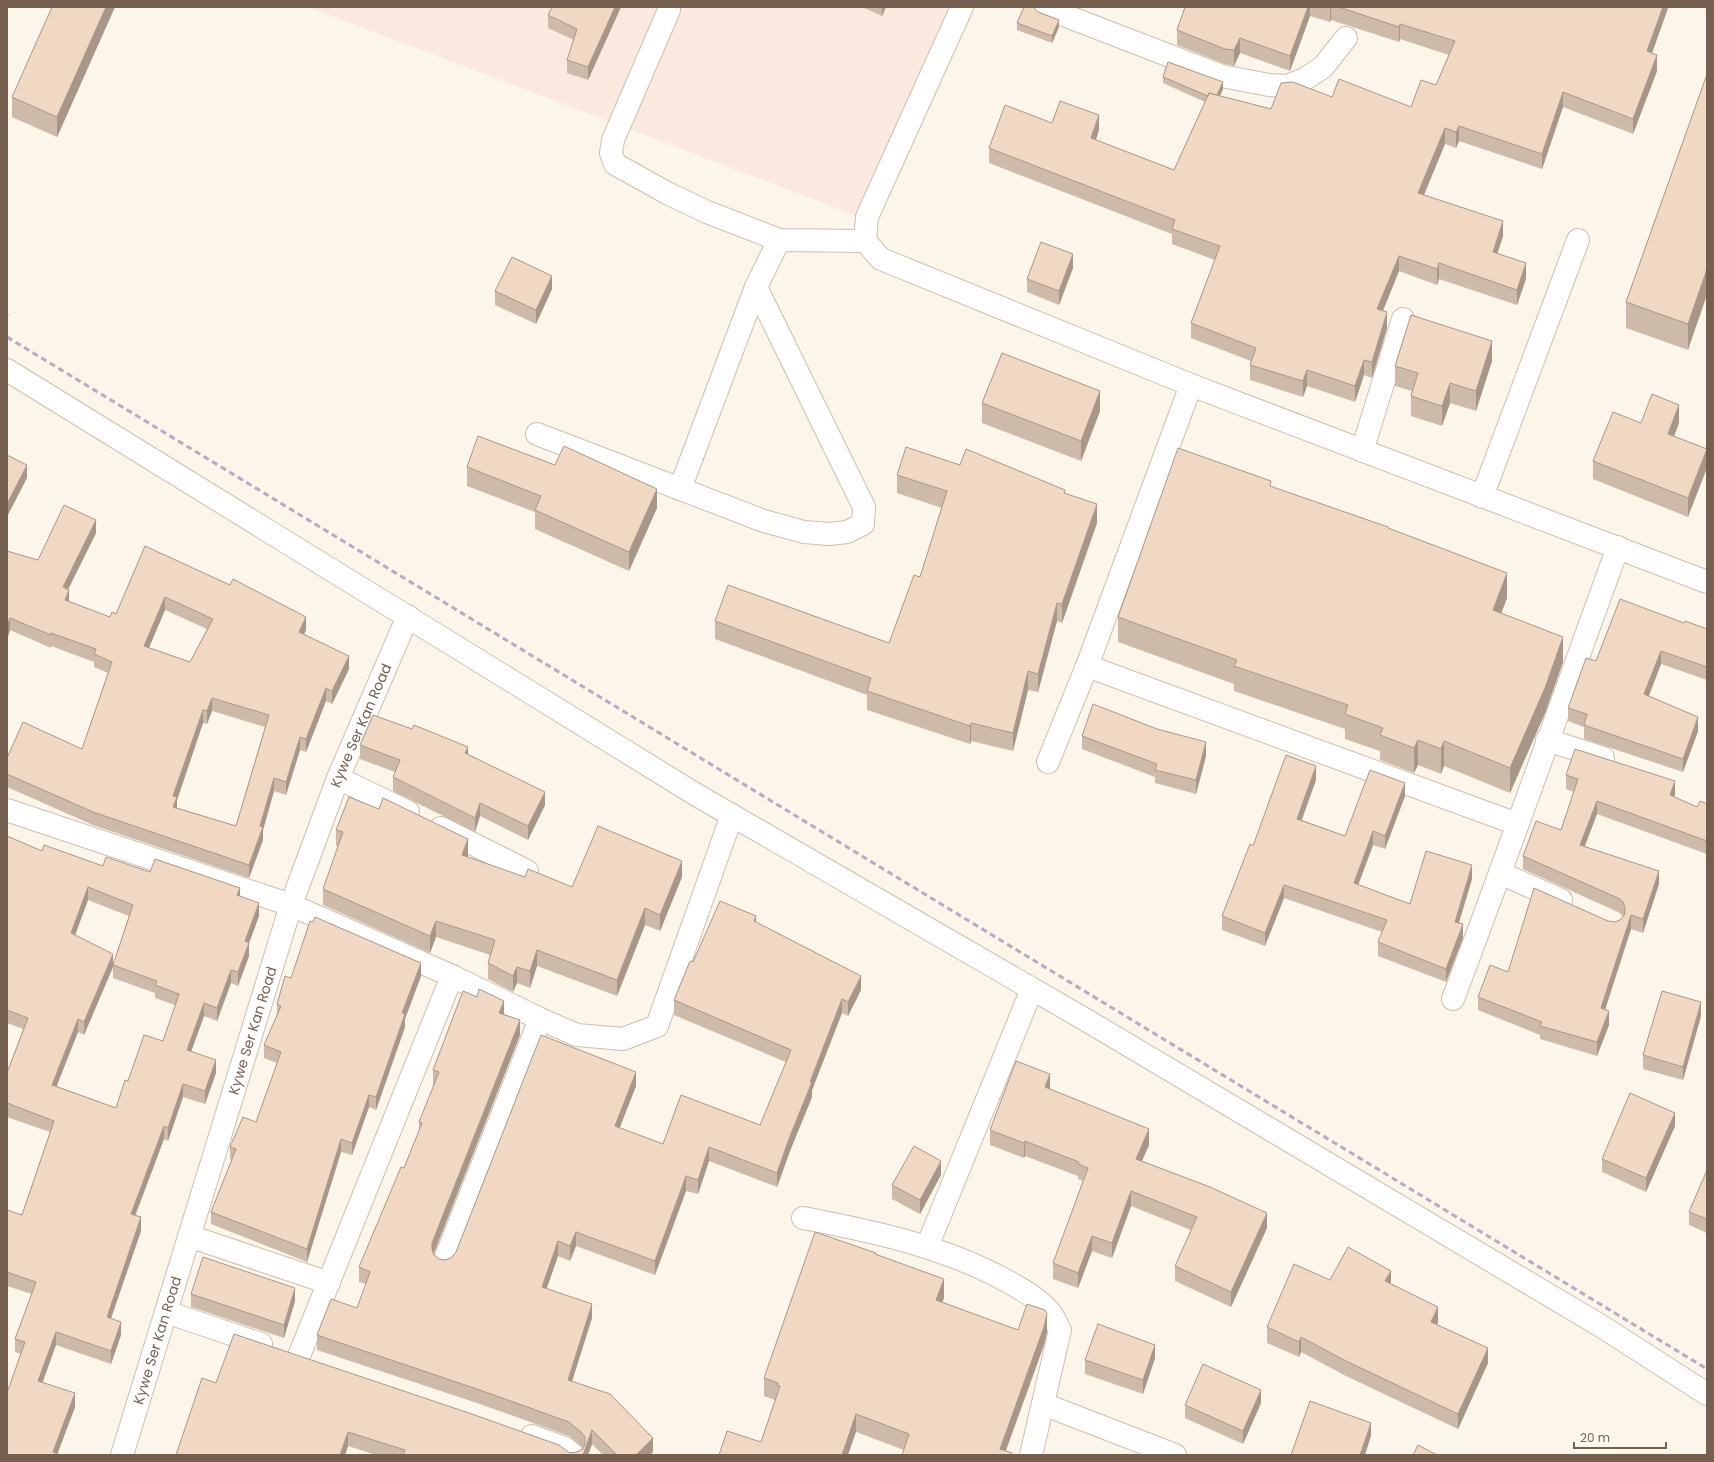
<svg xmlns="http://www.w3.org/2000/svg" width="1714" height="1462" font-family="Poppins,sans-serif">
<rect width="100%" height="100%" fill="#fcf6ea"/>
<!-- commercial -->
<path fill="#fbe9df" d="M308 7H962L860 217Z"/>
<g fill="none" stroke-linecap="round" stroke-linejoin="round">
<defs>
<g id="minor">
<path d="M962 7 867 217 865 241 881 259 1191 385 1707 582"/>
<path d="M1043 7 1222 76 1269 85 1287 86 1305 79 1323 67 1346 38"/>
<path d="M669 10 613 140 611 153 615 164 667 193 707 212 779 240 865 241"/>
<path d="M7 370 695 794 1086 1020 1601 1326 1707 1394"/>
<path d="M1191 385 1087 666 1517 824"/>
<path d="M537 434 764 521 804 532 829 534 847 532 863 524 864 507 756 287"/>
<path d="M1362 451 1403 319"/>
<path d="M680 489 756 287 779 240"/>
<path d="M1482 497 1578 240"/>
<path d="M1547 740 1603 758"/>
<path d="M1048 762 1087 666"/>
<path d="M338 778 408 812"/>
<path d="M7 810 291 905 452 976 540 1019 577 1035 623 1039 657 1026 732 815"/>
<path d="M441 828 527 871"/>
<path d="M1500 873 1561 900"/>
<path d="M1453 999C1510 849 1563 698 1618 547"/>
<path d="M803 1218C872 1231 942 1246 1005 1280 1020 1288 1036 1297 1047 1309 1053 1314 1056 1323 1060 1330L1031 1455"/>
<path d="M189 1236 329 1283"/>
<path d="M927 1247 1032 989"/>
<path d="M444 1262 540 1019"/>
<path d="M166 1312 261 1344"/>
<path d="M299 1356 452 976"/>
<path d="M1043 1404 1175 1455"/>
<path d="M532 1436 565 1448 573 1455"/>
<path id="s1" d="M122 1455 291 905 338 778 408 616"/>
</g>
</defs>
<!-- minor casing -->
<use href="#minor" stroke="#cdbfb0" stroke-width="24"/>
<!-- minor -->
<use href="#minor" stroke="#fff" stroke-width="22"/>
<!-- rail -->
<path stroke="#baa8c6" stroke-width="3" stroke-dasharray="6 4" stroke-linecap="butt" d="M7 315 8 316
M7 337 1707 1369"/>
</g>
<!-- wall -->
<path fill="#cebaa8" fill-rule="evenodd" d="M115 7 57 137 12 117V97Z
M621 7 588 80 567 73V60L574 40 548 28V15Z
M862 7H886L882 16Z
M1185 7H1668V8L1652 53 1657 71 1633 134 1563 107 1542 169 1459 141 1456 148 1445 144 1424 195 1503 236 1497 254 1526 279 1517 305 1439 279 1437 285 1399 271 1383 311 1387 328 1372 378 1364 375 1355 402 1307 386 1303 397 1250 380V365L1251 361 1191 338V323L1215 260 1172 244V234L989 163V148L1052 123 1099 130 1096 140 1174 170 1205 102 1163 83V77L1223 89 1220 96 1271 109 1332 97 1411 107 1436 85 1449 55 1400 39 1399 42 1331 20 1330 22 1310 16 1290 71 1240 53 1234 66 1225 64 1177 45V30Z
M1033 8 1059 27 1052 43 1017 30V23Z
M1707 74 1688 350 1626 328V302Z
M1073 268 1059 305 1027 292V279Z
M552 289 536 324 495 305V291Z
M1492 361 1476 411 1450 403 1442 426 1411 416V396L1412 391 1395 386V366Z
M982 403 1100 411 1081 461 982 423Z
M1641 423H1679L1674 436 1707 449 1688 517 1593 479V461Z
M960 465 1065 493 1097 523 1062 623 1057 621 1038 692 1028 690 1013 751 971 741 970 744 867 710V695L715 639V621L889 643 920 577 942 508 897 493V475Z
M467 467 657 508 629 571 535 529V512L467 486Z
M1271 487 1388 529 1507 598 1501 613 1563 662 1545 713 1510 793 1444 766 1441 774 1418 765 1414 773 1380 760V751L1345 739V729L1234 691V684L1118 642V617Z
M96 533 68 589 69 602 110 617 116 614 145 546 306 630 304 634 349 669 332 704 326 701 306 752 300 750 286 795 274 791 263 830V840L249 878 93 825 7 787V758L82 749 108 673 94 667V662L51 646V648L10 630 7 640V551L38 560ZM165 610 207 629 190 662 149 648ZM212 711 265 727 236 826 177 808V800L203 723 207 724Z
M1684 623 1707 629V680L1661 664 1649 696 1698 731 1683 772 1584 739V727L1568 721V708L1596 661Z
M1082 736 1206 756 1196 794 1155 783V777L1082 749Z
M360 745 468 755 545 805 528 840 480 816 475 832 393 791V777L395 772 360 759Z
M1566 775 1675 794 1674 797 1697 807 1707 804V854L1597 814 1585 846 1659 884 1643 933 1631 929 1605 1010 1609 1025 1597 1056 1540 1039V1035L1478 1010V997L1508 972 1608 921 1615 922 1620 920 1623 916 1618 912 1523 869V856L1561 830 1574 792 1566 789Z
M1316 780 1302 820 1345 836 1405 796 1385 849 1373 845 1358 885 1410 904 1472 879 1459 923 1463 938 1446 982 1378 956V942L1382 932 1284 898 1265 946 1222 930V916L1253 846Z
M336 830 468 856 467 857 525 877 572 887 682 877 660 931 645 925 617 996 537 966 530 988 517 983 513 992 488 979V963L490 955 436 937 430 953 323 905V889L338 846H336Z
M7 836 42 851 103 866 150 872 240 896 259 916 249 943V956L238 986 231 983 217 1021 204 1016 191 1051 216 1073 205 1104 183 1097 168 1141 164 1139 135 1215 141 1231 111 1318 121 1335 111 1364 56 1345 43 1382 75 1407 57 1454 7 1455 21 1354 15 1352V1339L32 1294 7 1286V1210L22 1215 50 1132 7 1117V1073L23 1029 7 1023ZM88 900 129 916 113 965V978L155 993V998L175 1005 163 1041 128 1081 116 1108 56 1086 78 1032 84 1035 113 967 75 935Z
M756 923 861 990 848 1016 842 1013 812 1090V1097L790 1151 777 1187 709 1161 698 1194 686 1191 655 1275 576 1246 570 1261 558 1256 546 1289 592 1318 572 1381 653 1452 650 1455H603L592 1444 588 1455H376L348 1446 345 1455H176L216 1383 570 1453 577 1452 583 1448 581 1446 569 1436 477 1403 317 1350V1335L357 1308 366 1284 359 1282V1267L404 1168 419 1131V1122L434 1085 433 1084V1070L504 1015 520 1035 434 1254 439 1259 445 1260 451 1258 636 1086 619 1128 663 1144 760 1125 786 1062 674 1015V1000L693 962Z
M421 976 405 1019V1027L376 1110 369 1107 352 1155 341 1152 307 1262 211 1224V1212L232 1160 230 1159V1147L256 1122 277 1063 264 1058V1045L277 1015V1004L291 978Z
M1701 1016 1683 1080 1643 1069V1055Z
M1050 1089 1149 1145 1142 1161 1267 1228 1231 1307 1175 1281V1266L1191 1230 1131 1206 1112 1258 1092 1251 1078 1288 1053 1279V1263L1083 1181 1078 1179V1176L1025 1156 1024 1158 990 1145V1130Z
M1675 1126 1646 1192 1602 1172V1159Z
M1707 1170V1233L1689 1225V1212Z
M941 1175 920 1214 892 1199V1185Z
M876 1254 944 1298 942 1302 1018 1330 1047 1332 1044 1345 1006 1451 1012 1455 904 1450 856 1432 761 1442 775 1400 764 1396V1378Z
M1330 1280 1391 1284 1438 1322 1437 1324 1488 1363 1458 1429 1346 1376 1301 1352 1299 1357 1267 1343V1327Z
M191 1294 295 1301 284 1338 191 1307Z
M1155 1358 1143 1394 1085 1374V1360Z
M1261 1403 1243 1444 1185 1418V1405Z"/>
<!-- shaded-wall -->
<path fill="#a89788" d="M106 7H115L57 137V117Z
M615 7H621L588 80V67Z
M882 7H886L882 16Z
M1308 7H1310V16L1290 71V56Z
M1330 7H1331V20L1330 22Z
M1663 7H1668V8L1647 67V51Z
M1059 20V27L1052 43V36Z
M1400 24V39L1399 42V27Z
M1240 38V53L1234 66V50Z
M1657 55V71L1633 134V119Z
M1223 82V89L1215 106V99Z
M1563 92V107L1542 169V154Z
M1099 115V130L1091 153V138Z
M1459 126V141L1456 148V132Z
M1445 128V144L1418 209V193Z
M1503 221V236L1493 267V252Z
M1073 254V268L1059 305V291Z
M1399 256V271L1377 325V309Z
M1439 263V279L1437 285V269Z
M1526 263V279L1517 305V290Z
M1707 269V295L1688 350V324Z
M552 276V289L536 324V310Z
M1387 312V328L1372 378V362Z
M1492 341V361L1476 411V391Z
M1364 360V375L1355 402V386Z
M1307 370V386L1303 397V381Z
M1450 383V403L1442 426V406Z
M1100 391V411L1081 461V441Z
M1679 405V423L1668 452V434Z
M1707 450V468L1688 517V498Z
M27 465V478L7 517V504Z
M657 489V508L629 571V552Z
M1097 504V523L1062 623V604Z
M96 520V533L63 600V587Z
M1507 573V598L1493 635V610Z
M69 590V603L65 600Z
M165 597V610L144 659V646Z
M1057 603V621L1038 692V674Z
M306 617V630L299 645V632Z
M10 618V630L7 640V627Z
M1563 637V662L1545 713 1510 793V768Z
M1661 651V664L1644 708V694Z
M349 656V669L332 704V691Z
M1028 671V690L1013 751V733Z
M326 688V701L306 752V739Z
M212 698V711L207 724V711Z
M203 710V723L177 800V810L173 807V796Z
M1698 717V731L1683 772V759Z
M971 723V741L970 744V726Z
M300 737V750L286 795V782Z
M1418 740V765L1414 773V748Z
M1444 741V766L1441 774V749Z
M1206 742V756L1196 794V780Z
M468 747V761L465 753Z
M1316 766V780L1297 832V819Z
M274 778V791L263 830V840L249 878V865Z
M1675 781V794L1670 809V795Z
M1405 783V796L1385 849V836Z
M545 792V805L528 840V826Z
M1597 801V814L1580 858V845Z
M480 803V816L475 832V818Z
M1373 831V845L1354 896V883Z
M468 839V856L462 872V855Z
M682 861V877L660 931V915Z
M1472 865V879L1455 935V922Z
M1659 871V884L1643 933V919Z
M1284 885V898L1265 946V933Z
M88 887V900L71 946V933Z
M240 888V901L237 895Z
M259 903V916L245 954V941Z
M645 908V925L617 996V980Z
M1631 915V929L1601 1022V1008Z
M756 916V930L754 921Z
M436 921V937L430 953V936Z
M1463 924V938L1446 982V969Z
M249 943V956L238 986V972Z
M537 950V966L530 988V971Z
M113 954V967L84 1035V1022Z
M421 963V976L405 1019V1027L376 1110V1097L402 1013Z
M517 967V983L513 992V976Z
M231 970V983L217 1021V1008Z
M861 976V990L848 1016V1002Z
M842 999V1013L812 1090V1097L790 1151 777 1187V1173L810 1082Z
M504 1001V1015L499 1013Z
M1701 1002V1016L1683 1080V1067Z
M204 1003V1016L187 1063V1050Z
M1609 1011V1025L1597 1056V1042Z
M78 1019V1032L52 1098V1085Z
M520 1020V1035L432 1257V1243Z
M216 1060V1073L205 1104V1091Z
M636 1072V1086L615 1140V1126Z
M1050 1074V1089L1045 1087Z
M183 1084V1097L168 1141V1128Z
M369 1095V1107L352 1155V1143Z
M1675 1113V1126L1646 1192V1178Z
M164 1126V1139L131 1227V1214Z
M1149 1129V1145L1136 1174V1159Z
M341 1139V1152L307 1262V1249Z
M1025 1141V1156L1024 1158V1143Z
M709 1147V1161L698 1194V1180Z
M941 1161V1175L920 1214V1200Z
M686 1176V1191L655 1275V1261Z
M1131 1191V1206L1112 1258V1243Z
M1267 1213V1228L1231 1307V1292Z
M141 1217V1231L107 1330V1317Z
M576 1232V1246L570 1261V1246Z
M1092 1236V1251L1078 1288V1273Z
M558 1241V1256L542 1302V1287Z
M1391 1271V1286L1385 1281Z
M944 1279V1298L936 1318V1300Z
M295 1288V1301L284 1338V1325Z
M592 1304V1318L568 1394V1380Z
M1438 1307V1322L1431 1337V1322Z
M1047 1314V1332L1044 1345 1004 1455 1000 1449Z
M121 1322V1335L111 1364V1351Z
M56 1332V1345L38 1394V1381Z
M1301 1337V1352L1299 1357V1342Z
M1155 1345V1358L1143 1394V1380Z
M1488 1348V1363L1458 1429V1414Z
M1261 1390V1403L1243 1444V1431Z
M75 1393V1407L57 1455 53 1452Z
M856 1414V1432L848 1455H842Z
M1371 1423V1436L1365 1455H1360Z
M592 1430V1444L588 1455H583Z
M348 1432V1446L345 1455H340Z
M653 1438V1452L650 1455H636Z"/>
<!-- building -->
<path fill="#f0d8c3" stroke="#a89788" fill-rule="evenodd" d="M52 7H106L57 117 12 97Z
M552 7H615L588 67 567 60 577 29 548 15Z
M1024 7H1033L1038 12 1059 20 1052 36 1017 23Z
M1185 7H1308L1290 56 1240 38 1234 50 1225 49 1177 30Z
M1339 7H1663L1647 51 1657 55 1633 119 1563 92 1542 154 1459 126 1456 132 1445 128 1418 193 1503 221 1493 252 1526 263 1517 290 1439 263 1437 269 1399 256 1377 309 1387 312 1372 362 1364 360 1355 386 1307 370 1303 381 1250 365 1256 348 1191 323 1220 246 1172 229 1175 220 989 148 1005 105 1052 123 1060 101 1099 115 1091 138 1174 170 1209 93 1271 109 1281 83 1293 82 1332 97 1339 79 1411 107 1421 80 1436 85 1455 41 1400 24 1399 27Z
M1168 62 1223 82 1217 95 1209 93 1208 96 1163 77Z
M1707 74V269L1688 324 1626 302Z
M1041 242 1073 254 1059 291 1027 279Z
M512 257 552 276 536 310 495 291Z
M1411 315 1492 341 1476 391 1450 383 1442 406 1411 396 1418 373 1395 366Z
M1002 353 1100 391 1081 441 982 403Z
M1652 394 1679 405 1668 434 1707 449 1688 498 1593 461 1613 412 1641 423Z
M478 436 555 465 564 446 657 489 629 552 535 510 541 496 467 467Z
M906 447 960 465 966 449 1065 490 1064 493 1097 504 1062 604 1057 603 1038 674 1028 671 1013 733 971 723 970 726 867 691 871 678 715 621 728 585 889 643 914 575 920 577 947 491 897 475Z
M1178 448 1271 481 1270 486 1388 527V528L1507 573 1493 610 1563 637 1545 688 1510 768 1444 741 1441 749 1418 740 1414 748 1380 735 1383 728 1345 714 1348 705 1234 666 1237 660 1118 617Z
M7 455 27 465 7 504Z
M64 505 96 520 63 587 69 590 65 600 110 617 112 612 116 614 145 546 230 585 233 579 306 617 299 632 349 656 332 691 326 688 306 739 300 737 286 782 274 778 260 826 263 827 249 865 93 812 7 774V758L23 722 82 749 112 662 94 654 96 649 51 633V635L10 618 7 627V551L38 560ZM165 597 213 619 190 662 144 646ZM212 698 269 715 236 826 173 807 177 797 173 796 203 710 207 711Z
M1620 599 1684 623 1685 621 1707 629V667L1661 651 1644 694 1698 717 1683 759 1584 725 1587 714 1568 708 1586 658 1596 661Z
M1093 704 1157 729 1206 742 1196 780 1155 770 1157 764 1082 736Z
M373 715 412 729 414 725 468 747 465 753 545 792 528 826 480 803 475 818 393 777 400 760 360 745Z
M1575 749 1675 781 1670 795 1697 807 1700 801 1707 804V841L1597 801 1580 845 1659 871 1643 919 1631 915 1601 1008 1609 1011 1597 1042 1540 1026 1542 1022 1478 997 1490 965 1508 972 1534 888 1608 921 1615 922 1620 920 1625 914V908L1623 902 1618 898 1523 856 1536 821 1561 830 1578 779 1566 775Z
M1286 755 1316 766 1297 819 1345 836 1370 770 1405 783 1385 836 1373 831 1354 883 1410 904 1426 851 1472 865 1455 922 1463 924 1446 969 1378 942 1387 920 1284 885 1265 933 1222 916 1250 844 1253 846Z
M349 797 379 809 383 798 468 839 462 855 525 877 528 869 572 887 598 826 682 861 660 915 645 908 617 980 537 950 530 971 517 967 513 976 488 963 495 940 436 921 430 936 323 889 343 832 336 830Z
M7 836 42 851 44 845 103 866 106 857 150 872 155 859 240 888 237 895 259 903 245 941 249 943 238 972 231 970 217 1008 204 1003 187 1050 216 1060 205 1091 183 1084 168 1128 164 1126 131 1214 141 1217 107 1317 121 1322 111 1351 56 1332 38 1381 75 1393 53 1452 60 1455H7V1393L25 1342 15 1339 36 1282 7 1272V1210L22 1215 54 1121 7 1103V1073L28 1018 7 1010ZM88 887 133 905 113 965 157 981 155 985 179 994 163 1041 144 1035 128 1081 125 1080 116 1108 52 1085 78 1019 84 1022 113 954 71 933Z
M720 901 756 916 754 921 861 976 848 1002 842 999 810 1082H812L790 1136 777 1173 709 1147 698 1180 686 1176 655 1261 576 1232 570 1246 558 1241 542 1287 592 1304 568 1380 610 1394 653 1438 636 1455H617L592 1430 583 1455H403L405 1450 348 1432 340 1455H176L202 1378 216 1383 234 1334 469 1413 559 1445 570 1453 577 1452 583 1449 585 1444V1437L581 1432 569 1422 477 1389 317 1335 331 1299 357 1308 370 1272 359 1267 401 1167 404 1168 422 1123 419 1122 439 1072 433 1070 463 991 477 997 479 989 504 1001 499 1013 520 1020 432 1243V1249L434 1255 439 1259 445 1260 451 1258 456 1252 541 1035 636 1072 615 1126 663 1144 681 1095 760 1125 791 1050 674 1000 690 961 693 962Z
M315 917 421 963 402 1013 405 1014 376 1097 369 1095 352 1143 341 1139 307 1249 211 1212 236 1149 230 1147 243 1117 256 1122 281 1052 264 1045 281 1006 277 1004 285 976 291 978 310 921 313 922Z
M1662 991 1701 1002 1683 1067 1643 1055Z
M1016 1061 1050 1074 1045 1087 1149 1129 1136 1159 1210 1187 1267 1213 1231 1292 1175 1266 1197 1217 1131 1191 1112 1243 1092 1236 1078 1273 1053 1263 1088 1168 1078 1164 1079 1162 1025 1141 1024 1143 990 1130Z
M1630 1093 1675 1113 1646 1178 1602 1159Z
M914 1146 941 1161 920 1200 892 1185Z
M1707 1170V1219L1689 1212Z
M815 1232 876 1253 875 1254 944 1279 936 1300 1018 1330 1027 1304 1045 1310 1047 1314 1044 1327 1000 1449 1012 1453 1011 1455H902L909 1434 856 1414 842 1455H719L727 1431 761 1442 780 1386 777 1385 778 1383 764 1378Z
M1348 1247 1391 1271 1385 1281 1438 1307 1431 1322 1488 1348 1458 1414 1346 1361 1301 1337 1299 1342 1267 1327 1294 1264 1330 1280Z
M203 1257 295 1288 284 1325 191 1294Z
M1098 1324 1155 1345 1143 1380 1085 1360Z
M1203 1364 1261 1390 1243 1431 1185 1405Z
M1310 1401 1371 1423 1360 1455H1291Z
M1418 1445 1437 1455H1413Z"/>
<g text-anchor="middle" stroke-width="3" stroke-linejoin="round" paint-order="stroke">
<!-- street labels -->
<g font-size="14" fill="#755f4e" stroke="#fefaf1">
<text dy="5" stroke="none"><textPath href="#s1" startOffset="768">Kywe Ser Kan Road</textPath></text>
<text dy="5" stroke="none"><textPath href="#s1" startOffset="444">Kywe Ser Kan Road</textPath></text>
<text dy="5" stroke="none"><textPath href="#s1" startOffset="120">Kywe Ser Kan Road</textPath></text>
</g>
</g>
<!-- border -->
<rect width="1714" height="1462" fill="none" stroke="#755f4e" stroke-width="16"/>
<!-- scale -->
<path d="M1574 1442v6h92v-6" fill="none" stroke="#755f4e" stroke-width="2"/>
<text x="1580" y="1442" font-size="12" fill="#755f4e" stroke="#fefaf1" stroke-width="3" paint-order="stroke">20 m</text>
</svg>
